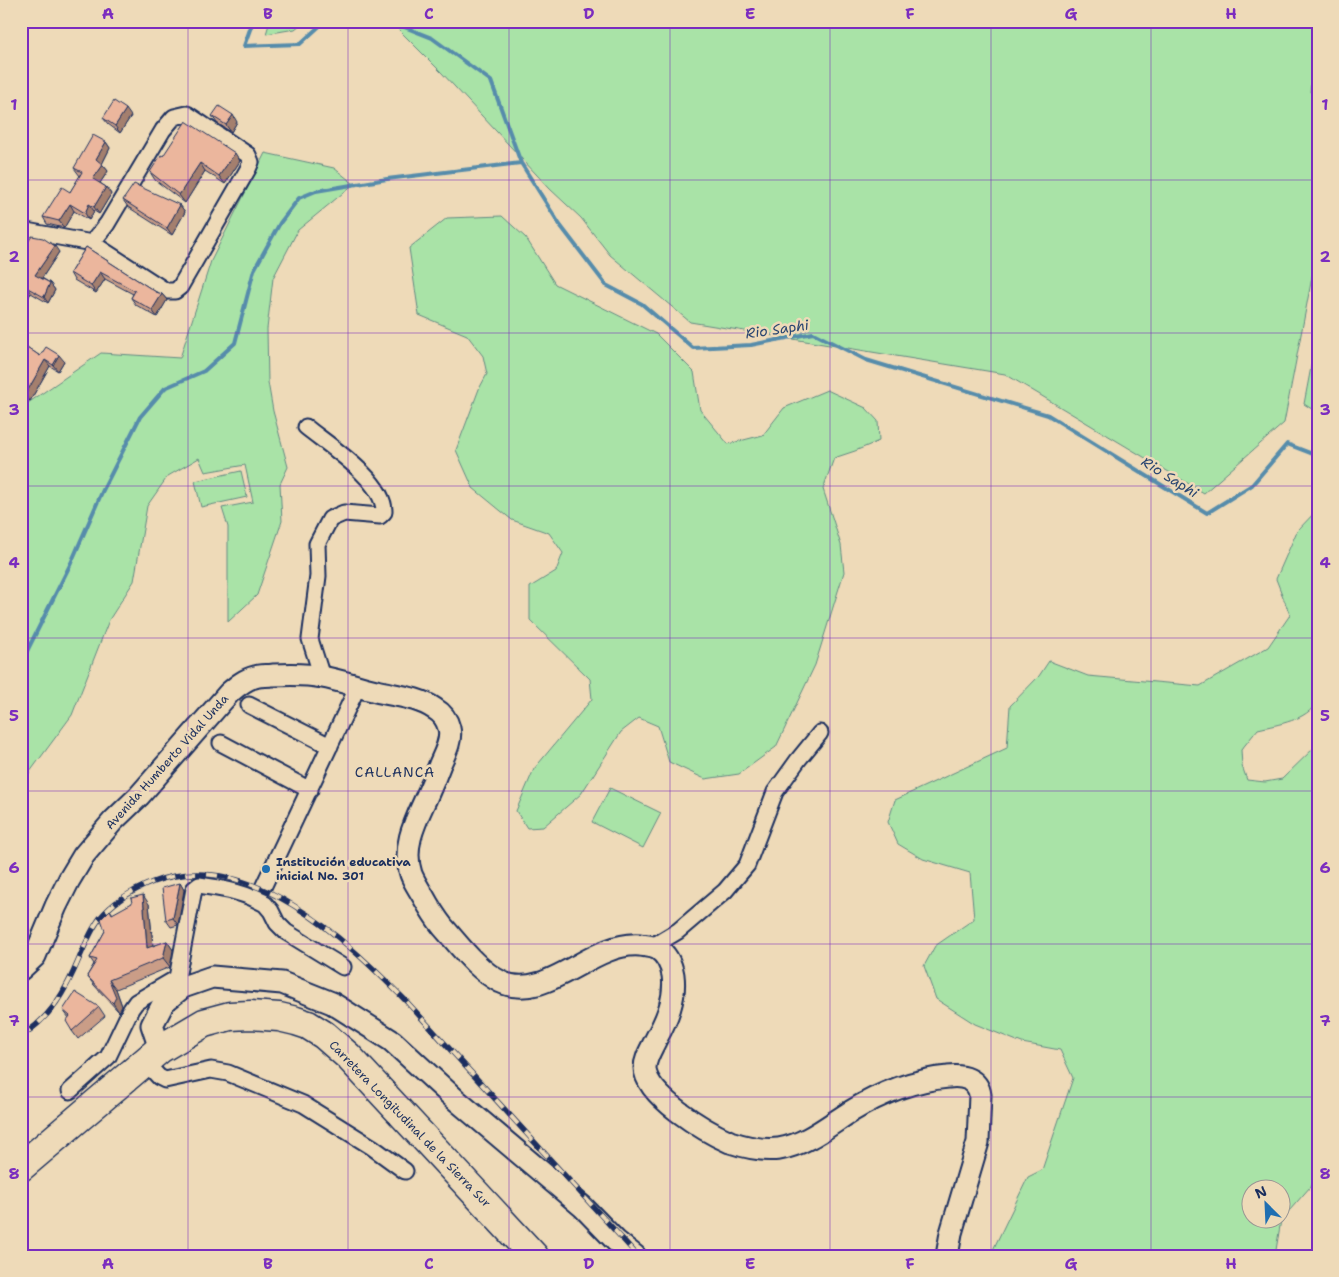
<svg xmlns="http://www.w3.org/2000/svg" width="1339" height="1277" font-family="'Shantell Sans',sans-serif">
<rect width="100%" height="100%" fill="#eedab8"/>
<filter id="ink" filterUnits="userSpaceOnUse"><feTurbulence type="fractalNoise" baseFrequency=".02" numOctaves="2"/><feDisplacementMap in="SourceGraphic" scale="10" xChannelSelector="R" yChannelSelector="G"/><feConvolveMatrix kernelMatrix="1 2 1 2 8 2 1 2 1" color-interpolation-filters="sRGB"/></filter>
<g filter="url(#ink)">
<!-- green -->
<path fill="#a9e3a7" stroke="#628982" d="M270 21H305L295 29 266 34Z
M390 21H1317L1310 92H1318V246L1284 423 1204 493 1005 374 690 322 610 255 581 218 550 189 441 72Z
M265 153 334 168 354 184 298 230 273 278 267 329 268 382 273 411 288 467 280 484 282 521 257 595 228 622V527L222 508 253 502 245 465 205 472 199 458 168 476 147 506 134 581 109 620 72 715 21 784V411L25 405 101 353 180 358 211 261Z
M502 216 526 238 555 284 656 334 694 372 700 410 728 444 763 435 784 408 827 390 866 408 878 421 879 441 855 451 834 458 823 489 841 545 844 572 815 665 776 747 739 774 705 779 669 762 658 726 639 718 621 732 581 794 543 827 527 828 516 811 534 769 592 699 590 679 530 620V587L556 571 563 553 549 533 512 520 473 488 456 450 479 389 487 374 483 356 467 335 419 315 409 248 447 218Z
M1318 330V413L1304 404Z
M241 471 247 497 201 507 195 481Z
M1318 509V701C1306 721 1279 724 1258 729L1241 750 1242 766 1247 780 1265 782 1282 779 1318 744V1178L1282 1219V1190H1252V1220H1281L1275 1256H990L1028 1177 1042 1170 1073 1078 1060 1050 1022 1043 975 1024 936 999 924 966 935 946 974 919 970 873 923 859 898 844 888 822 895 800 1007 748 1010 706 1039 676 1049 661 1088 676 1200 686 1268 647 1290 615 1276 579 1297 531Z
M610 788 661 813 643 848 592 822Z"/>
<g fill="none" stroke-linecap="round" stroke-linejoin="round">
<!-- stream -->
<path stroke="#578cab" stroke-width="4" d="M253 21 244 46 300 44 325 21
M389 21 432 38 491 81 521 163 560 225 606 285 642 304 693 348 751 345 813 333 866 360 1048 415 1207 513 1252 485 1287 444 1318 456
M21 663 71 563 102 492 140 417 165 388 204 371 235 343 254 270 280 223 299 198 316 191 387 179 521 163"/>
<defs>
<path id="street" d="M21 230 92 243 107 224 163 130 174 117 187 114 248 155 251 162 248 169 180 287 175 291H166L92 243
M306 427C328 445 385 481 384 512L380 516 344 513 330 519 317 544 318 576 310 639 322 677
M249 705 330 746
M221 743 310 790
M257 900 265 904 271 911 277 923 286 932 343 967
M653 946 678 931 725 891 747 865 775 792 798 760 820 733
M145 1062 159 1077 165 1080 211 1070 228 1073 303 1104 372 1147 405 1171
M70 1091 108 1057 131 1009 136 1002 177 978 194 889 199 885C219 888 239 891 257 900L358 686"/>
<path id="secondary" d="M21 969 35 956 56 906 69 880 84 855 113 821 139 796 229 693C236 687 245 679 255 677 260 675 267 676 273 675 289 674 307 674 322 677 340 680 358 687 376 691 396 696 418 697 435 709 442 713 447 720 449 728 452 740 445 753 440 764 436 775 431 787 426 798 415 822 402 847 411 874 414 882 419 889 423 896 429 907 435 917 443 927 460 946 477 970 501 982 547 1003 591 941 640 945 647 946 652 946 658 949 667 955 671 964 673 975 676 998 667 1019 656 1039 652 1048 645 1058 645 1068 645 1096 707 1132 730 1142 745 1147 764 1151 779 1149 805 1145 828 1126 850 1112 879 1094 913 1080 948 1077 963 1075 978 1079 980 1095L978 1142 951 1233 947 1256
M160 1049 152 1025 164 1002 183 987 212 977 282 983 332 1003 392 1041 455 1099 583 1207 616 1241 635 1256"/>
<path id="highway" d="M21 1167 160 1049 204 1023 230 1016 250 1015 279 1017 296 1021 308 1025 324 1035 348 1056 534 1256"/>
</defs>
<!-- street casing -->
<use href="#street" stroke="#1b2f5e" stroke-width="19"/>
<!-- secondary casing -->
<use href="#secondary" stroke="#1b2f5e" stroke-width="25"/>
<!-- highway casing -->
<use href="#highway" stroke="#1b2f5e" stroke-width="31"/>
<!-- street -->
<use href="#street" stroke="#eedab8" stroke-width="15"/>
<!-- secondary -->
<use href="#secondary" stroke="#eedab8" stroke-width="21"/>
<!-- highway -->
<use href="#highway" stroke="#eedab8" stroke-width="28"/>
<defs>
<path id="rail" d="M21 1036C51 1018 66 990 79 959 85 945 91 930 100 918 114 901 133 890 153 882 249 846 346 940 407 1002L638 1256"/>
</defs>
<!-- rail casing -->
<use href="#rail" stroke="#1b2f5e" stroke-width="5.5"/>
<!-- rail -->
<use href="#rail" stroke="#eedab8" stroke-width="4" stroke-dasharray="11" stroke-linecap="butt"/>
</g>
<!-- wall -->
<path fill="#ca9d87" stroke="#1b2f5e" d="M131 116 120 133 108 124 103 118Z
M212 116 237 122 231 132 217 123Z
M106 142 110 148 102 164 108 171 100 183 106 187 111 194 99 214 94 211 89 220 74 211 64 228 47 224 43 217 70 192 80 176 74 168Z
M163 156 240 161 225 184 205 171 185 203 155 180 150 172Z
M123 200 180 205 185 212 172 235 128 207Z
M86 247 156 292 162 294 167 300 157 317 136 305 131 298 133 294 105 279 96 293 74 280 70 273Z
M21 252H59L42 278 50 283 55 290 48 303 31 293 21 309Z
M21 343 40 356 64 361 58 371 50 366 30 401 27 400 21 411Z
M180 883 184 890 178 925 171 927 166 920Z
M149 904 153 946 167 941 173 950 170 967 116 989 122 1006 119 1012 94 985 87 976 94 964 90 958 105 931 110 910 113 914Z
M99 1007 105 1016 78 1039 72 1031 69 1018 63 1010Z"/>
<!-- shaded-wall -->
<path fill="#a47f6e" stroke="#1b2f5e" d="M126 109 131 116 120 133 115 126Z
M233 115 237 122 231 132 226 125Z
M106 142 110 148 101 166 96 159Z
M235 153 240 161 225 184 219 176Z
M200 163 205 171 185 203 179 195Z
M103 165 108 171 98 186 93 179Z
M106 187 111 194 99 214 94 207Z
M70 204 74 211 64 228 59 221Z
M89 204 94 211 89 220 85 213Z
M180 205 185 212 172 235 167 228Z
M55 246 59 252 40 281 35 275Z
M100 272 105 279 96 293 91 286Z
M50 283 55 290 48 303 44 297Z
M26 287 31 293 21 309V294Z
M162 294 167 300 157 317 152 310Z
M59 355 64 361 58 371 53 365Z
M45 360 50 366 30 401 25 395Z
M23 393 27 400 21 411V396Z
M180 883 184 890 178 925 173 918Z
M143 895 149 904 154 957 147 948Z
M167 941 173 950 170 967 163 958Z
M109 980 116 989 122 1006 119 1012 113 1003Z"/>
<!-- building -->
<path fill="#ebb69d" stroke="#1b2f5e" d="M114 101 126 109 115 126 103 118Z
M219 106 233 115 226 125 212 116Z
M186 121 235 153 219 176 200 163 179 195 150 172 161 155 163 156Z
M93 135 106 142 96 159 103 165 93 179 106 187 94 207 89 204 85 213 70 204 59 221 43 217 62 187 70 192 82 172 74 168Z
M134 184 180 205 167 228 123 200Z
M32 236 43 238 55 246 35 275 50 283 44 297 26 287 21 294V252Z
M86 247 156 292 162 294 152 310 131 298 135 291 100 272 91 286 70 273Z
M21 343 40 356 46 347 59 355 53 365 45 360 25 395 23 393 21 396Z
M180 883 173 918 166 920 162 888Z
M143 895 147 948 167 941 163 958 109 980 116 997 113 1003 87 976 97 960 90 958 105 931 101 919 110 910 112 914 132 903 131 898Z
M75 992 99 1007 72 1031 66 1021 70 1016 63 1010Z"/>
</g>
<!-- grid -->
<path fill="none" stroke="#7b2cbf" stroke-width="1" stroke-opacity="0.55" d="M188 21V1256M348 21V1256M509 21V1256M670 21V1256M830 21V1256M991 21V1256M1151 21V1256M21 180H1318M21 333H1318M21 486H1318M21 638H1318M21 791H1318M21 944H1318M21 1097H1318"/>
<!-- markers -->
<circle fill="#1f6fb2" stroke="#eedab8" stroke-width="2" cx="266" cy="869" r="5"/>
<g text-anchor="middle" stroke-width="5" stroke-linejoin="round" paint-order="stroke">
<!-- street labels -->
<g font-size="12" fill="#1b2f5e" stroke="#eedab8">
<text transform="translate(167 762) rotate(-48)" y="4">Avenida Humberto Vidal Unda</text>
<text transform="translate(410 1124) rotate(46)" y="4">Carretera Longitudinal de la Sierra Sur</text>
</g>
<!-- poi labels -->
<g font-size="12" font-weight="bold" fill="#1b2f5e" stroke="#eedab8" text-anchor="start">
<text x="276" y="866">Institución educativa<tspan x="276" dy="14">inicial No. 301</tspan></text>
</g>
<!-- water labels -->
<g font-size="14" font-style="italic" fill="#2a4671" stroke="#eedab8">
<text transform="translate(777 329) rotate(-8)" y="5">Rio Saphi</text>
<text transform="translate(1170 477) rotate(32)" y="5">Rio Saphi</text>
</g>
<!-- neighbourhood labels -->
<g font-size="14" letter-spacing="1" fill="#1b2f5e" stroke="#eedab8">
<text x="395" y="777">CALLANCA</text>
</g>
</g>
<!-- margin -->
<rect width="1339" height="1277" fill="none" stroke="#eedab8" stroke-width="55"/>
<!-- north arrow -->
<g transform="translate(1266 1204) rotate(336)"><circle r="24" fill="#eedab8" stroke="#9a9694"/>
<path d="M0-4L9 19L0 12L-9 19Z" fill="#1f6fb2"/>
<text y="-8" font-size="14" font-weight="bold" text-anchor="middle" fill="#1b2f5e">N</text>
</g>
<rect x="28" y="28" width="1284" height="1222" fill="none" stroke="#7b2cbf" stroke-width="2"/>
<g font-size="16" text-anchor="middle" font-weight="bold" fill="#7b2cbf">
<text x="108" y="19">A</text>
<text x="268" y="19">B</text>
<text x="429" y="19">C</text>
<text x="589" y="19">D</text>
<text x="750" y="19">E</text>
<text x="910" y="19">F</text>
<text x="1071" y="19">G</text>
<text x="1231" y="19">H</text>
<text x="14" y="110">1</text>
<text x="1325" y="110">1</text>
<text x="14" y="262">2</text>
<text x="1325" y="262">2</text>
<text x="14" y="415">3</text>
<text x="1325" y="415">3</text>
<text x="14" y="568">4</text>
<text x="1325" y="568">4</text>
<text x="14" y="721">5</text>
<text x="1325" y="721">5</text>
<text x="14" y="873">6</text>
<text x="1325" y="873">6</text>
<text x="14" y="1026">7</text>
<text x="1325" y="1026">7</text>
<text x="14" y="1179">8</text>
<text x="1325" y="1179">8</text>
<text x="108" y="1269">A</text>
<text x="268" y="1269">B</text>
<text x="429" y="1269">C</text>
<text x="589" y="1269">D</text>
<text x="750" y="1269">E</text>
<text x="910" y="1269">F</text>
<text x="1071" y="1269">G</text>
<text x="1231" y="1269">H</text>
</g>
</svg>
